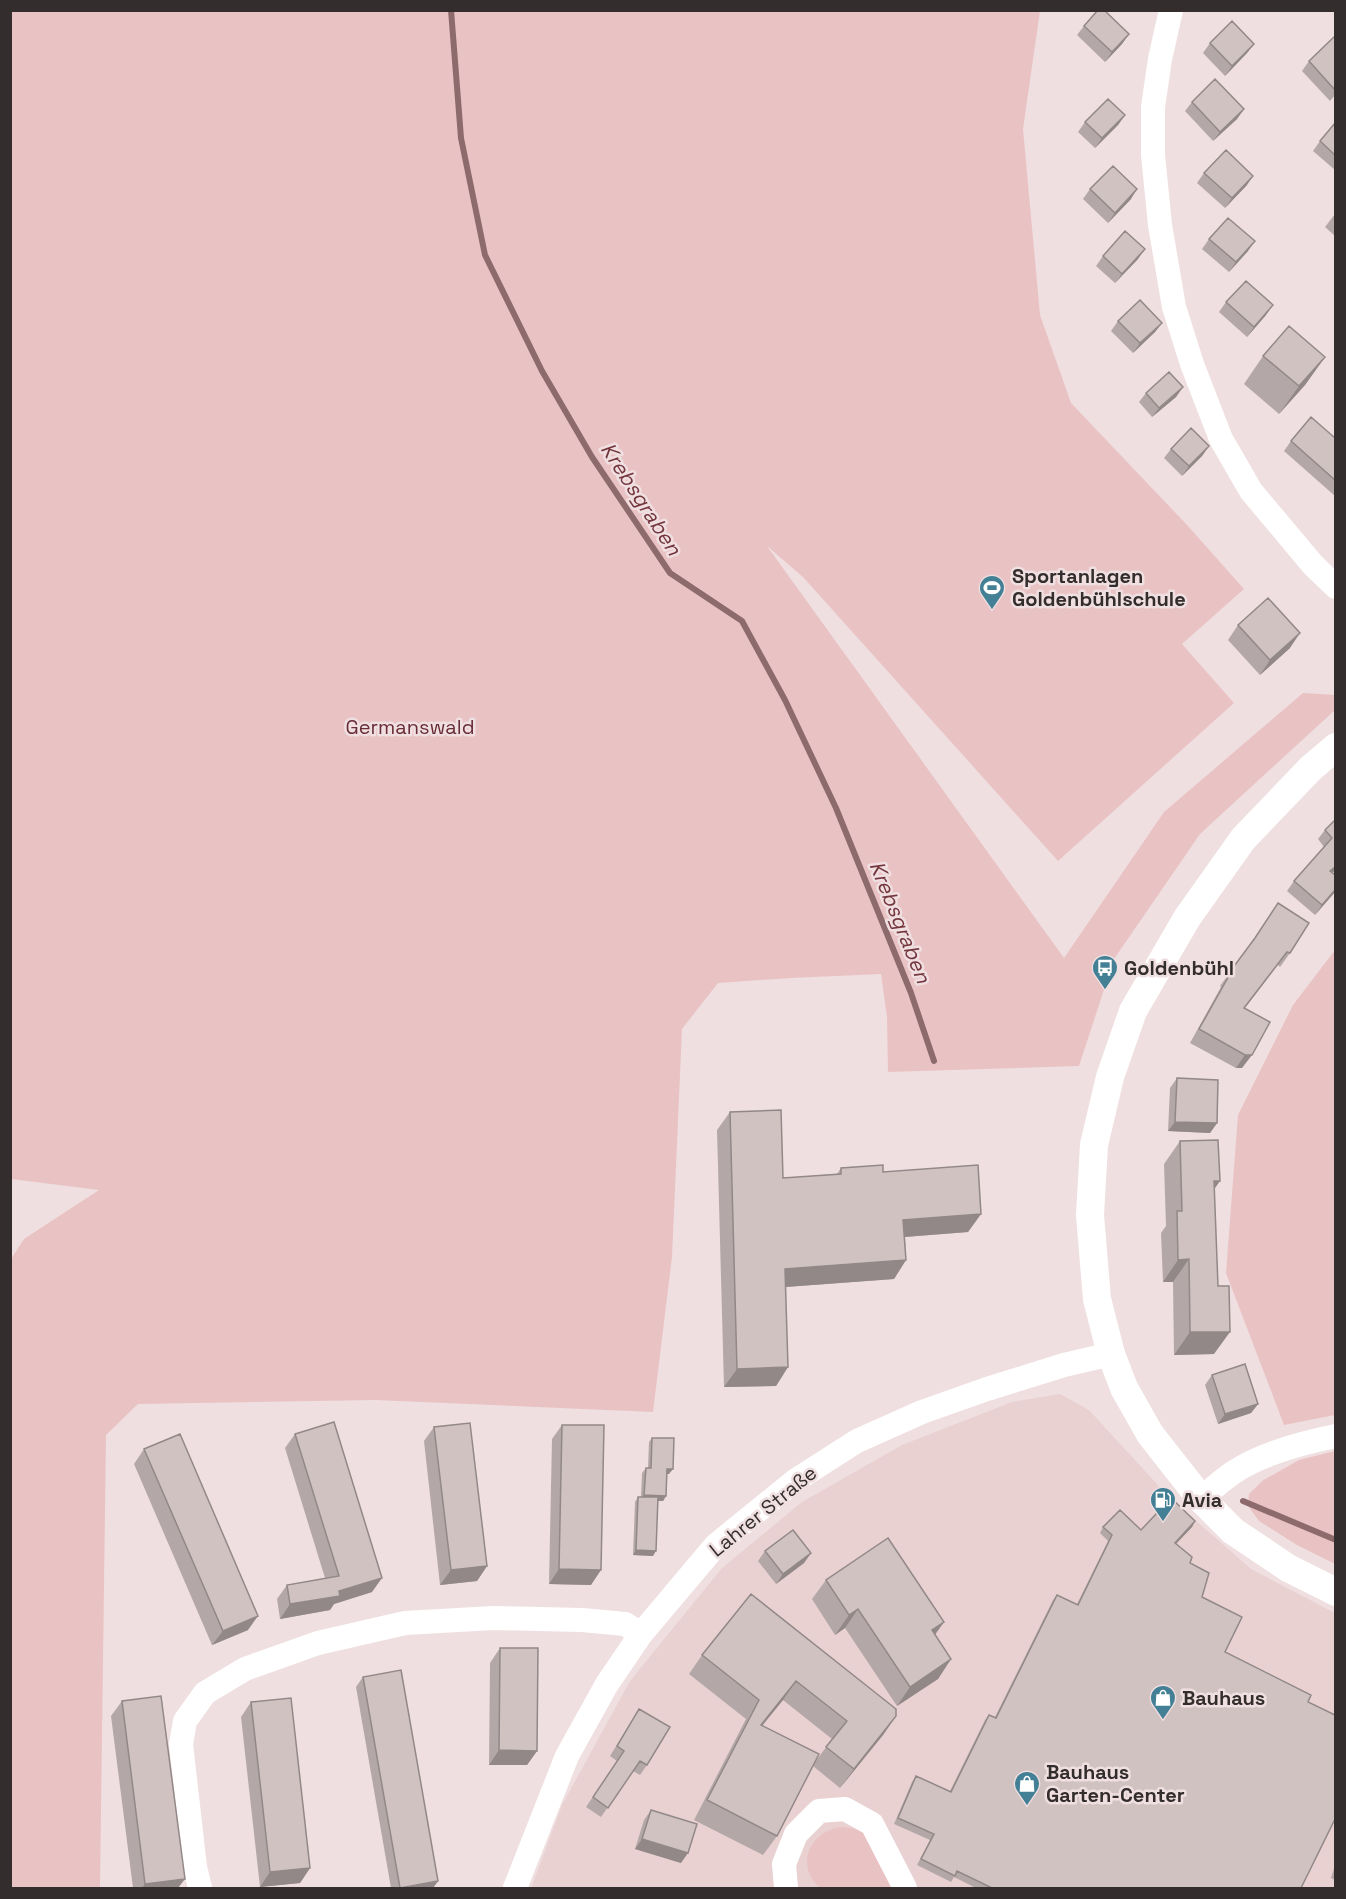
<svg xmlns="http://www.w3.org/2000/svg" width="1346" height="1899" font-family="'Space Grotesk',sans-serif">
<rect width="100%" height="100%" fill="#f0dfe0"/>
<!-- built -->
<path fill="#e9d1d2" d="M1060 1394 1089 1410 1168 1496 1251 1569 1335 1613V1888H531L562 1805 630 1681 722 1568 802 1502 902 1445 1012 1402Z"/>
<!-- green -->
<path fill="#e9c2c4" d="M11 10 1040 11 1023 129 1040 315 1071 403 1188 526 1244 589 1182 644 1234 703 1058 861 803 577 767 546 1064 958 1164 812 1303 693 1336 695 1335 710 1200 834 1114 959 1079 1066 888 1072 887 1017 881 974 791 978 718 983 682 1029 672 1257 653 1412 375 1400 138 1404 106 1435 100 1888H10L11 1259 24 1239 99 1190 11 1179Z
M1335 950V1415L1284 1425 1226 1273 1238 1115 1293 1005Z
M1335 1451H1336L1335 1564 1297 1545 1259 1521 1248 1506 1249 1494 1262 1481 1299 1460Z
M843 1827 856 1829 867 1834 896 1888H820C794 1865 810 1830 843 1827Z"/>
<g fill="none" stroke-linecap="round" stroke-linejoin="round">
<!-- stream -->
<path stroke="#8d6b6d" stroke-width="6" d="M451 10 461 138 485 255 542 371 592 457 670 573 742 621 785 700 836 808 911 993 934 1061
M1243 1501 1336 1540"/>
<!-- minor -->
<path stroke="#fff" stroke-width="24" d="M1171 10 1160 59 1153 107V155L1160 225 1174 307 1192 364 1221 439 1251 491 1313 565 1336 587
M1201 1499C1211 1490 1222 1480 1234 1472 1263 1453 1301 1443 1336 1436
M200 1888 195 1867 181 1744 185 1721 205 1693 245 1669 318 1643 405 1623 493 1618 582 1620 625 1624 641 1634
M515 1888 567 1756 607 1684 641 1634 716 1545 796 1480 857 1441 922 1412 987 1389 1064 1365 1111 1354
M786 1888 784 1864 796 1834 819 1811 845 1809 872 1824 905 1888"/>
<!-- tertiary -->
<path stroke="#fff" stroke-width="28" d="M1336 747 1311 768 1243 839 1187 918 1133 1011 1110 1077 1094 1145 1090 1215 1097 1299 1111 1354 1124 1388 1150 1434 1201 1499 1233 1531 1288 1568 1336 1592"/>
</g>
<!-- wall -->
<path fill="#b4a7a7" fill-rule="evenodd" d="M1084 26 1129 34 1122 44 1105 62 1077 35Z
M1335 36V95L1330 101 1302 71 1309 61Z
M1210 43 1254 44 1247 53 1225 76 1203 53Z
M1192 102 1244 109 1237 119 1213 141 1185 111Z
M1125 115 1118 125 1095 148 1078 132 1085 122Z
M1335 123V170L1313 151 1320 141Z
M1204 173 1247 185 1225 208 1197 183Z
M1090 189 1131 199 1108 223 1083 199Z
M1335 214V236L1325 227Z
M1209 239 1248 251 1229 272 1202 249Z
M1103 256 1138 259 1115 283 1096 266Z
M1226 302 1266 315 1247 337 1219 312Z
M1118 321 1162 323 1155 332 1133 353 1111 331Z
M1263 356 1325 357 1305 385 1279 414 1244 384Z
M1183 387 1176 397 1152 417 1139 402 1146 393Z
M1335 438V496L1284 451 1291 441Z
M1209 446 1202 456 1182 476 1164 458 1171 449Z
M1238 625 1290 648 1260 675 1228 640Z
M1335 820V870L1333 873 1335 892 1315 915 1287 891 1294 881 1324 847 1318 839 1325 830Z
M1278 903 1290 953 1280 967 1278 965 1245 1008 1270 1022 1242 1068H1236L1190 1043 1221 987 1220 986 1250 945Z
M1177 1078 1217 1123 1210 1133 1168 1131 1170 1088Z
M730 1112 783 1178 837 1174 841 1168 883 1172 981 1214 968 1232 905 1237 906 1260 894 1279 785 1287 788 1367 776 1386 724 1387 717 1130Z
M1180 1141 1214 1189V1354L1174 1355 1173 1282H1163L1161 1233 1166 1226 1164 1164Z
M1212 1375 1258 1404 1251 1413 1218 1424 1205 1385Z
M562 1425 591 1585 549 1584 552 1439Z
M434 1427 487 1566 477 1581 440 1585 424 1441Z
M295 1434 372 1592 334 1604 330 1610 280 1619 277 1599 287 1585 325 1578 285 1448Z
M652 1438 669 1474H667L666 1496 663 1501H658L653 1556 633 1555 635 1502 638 1497H641L642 1473 646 1468H648L649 1442Z
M144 1449 248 1630 212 1645 134 1464Z
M1195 1521 1192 1527 1176 1544 1190 1563 1202 1597 1225 1652 1308 1702 1301 1888H976L954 1877 951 1882 917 1865 930 1840 894 1824 912 1782 916 1776 950 1791 985 1720 989 1715 995 1717 1053 1600 1057 1595 1077 1604 1108 1541 1100 1533 1103 1527 1141 1530Z
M765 1551 811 1553 804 1563 776 1584 758 1561Z
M826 1580 944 1622 935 1635 951 1659 938 1679 897 1706 845 1628 835 1635 812 1599Z
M751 1594 896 1716 883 1735 840 1788 813 1766 777 1836 763 1855 694 1820 746 1719 689 1674 702 1655ZM783 1700 832 1739 813 1765 762 1726Z
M500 1648 537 1751 527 1765H489L490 1663Z
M363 1677 438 1881 433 1888H391L356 1687Z
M122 1701 178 1888H133L111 1716Z
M251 1702 310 1868 300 1883 260 1887 241 1717Z
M639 1709 647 1765 640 1775 633 1771 601 1817 586 1807 617 1761 610 1756Z
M651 1810 681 1863 635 1849 644 1820Z
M1335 1865V1880L1331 1878Z"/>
<!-- shaded-wall -->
<path fill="#928888" d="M1129 34 1122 44 1105 62 1112 52Z
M1254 44 1247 53 1225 76 1232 66Z
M1244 109 1237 119 1213 141 1220 132Z
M1125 115 1118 125 1095 148 1102 138Z
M1253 176 1247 185 1225 208 1232 198Z
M1137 189 1131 199 1108 223 1115 213Z
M1255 241 1248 251 1229 272 1236 262Z
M1145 249 1138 259 1115 283 1122 274Z
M1273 305 1266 315 1247 337 1254 327Z
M1162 323 1155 332 1133 353 1140 343Z
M1325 357 1305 385 1279 414 1299 386Z
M1183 387 1176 397 1152 417 1159 408Z
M1209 446 1202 456 1182 476 1189 466Z
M1300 633 1290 648 1260 675 1270 660Z
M1335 867V870L1323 881 1330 871Z
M1335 890V892L1315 915 1322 905Z
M1245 1055H1252L1242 1068H1236Z
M1175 1122 1217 1123 1210 1133 1168 1131Z
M1214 1181H1220L1204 1204Z
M981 1214 968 1232 891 1238 903 1220Z
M1189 1259 1173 1282H1163L1178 1260Z
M906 1260 894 1279 772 1288 785 1269Z
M1190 1332H1230L1214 1354 1174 1355Z
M788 1367 776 1386 724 1387 737 1369Z
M1258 1404 1251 1413 1218 1424 1225 1414Z
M667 1469H673L669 1474H664Z
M644 1495 666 1496 663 1501 641 1500Z
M1195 1521 1192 1527 1171 1549 1175 1543Z
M636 1550 656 1551 653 1556 633 1555Z
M811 1553 804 1563 776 1584 783 1574Z
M487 1566 477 1581 440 1585 451 1570Z
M559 1569 601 1570 591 1585 549 1584Z
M382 1578 372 1592 334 1604 330 1610 280 1619 290 1604 339 1591Z
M858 1609 845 1628 835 1635 849 1615Z
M258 1616 248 1630 212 1645 223 1631Z
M944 1622 930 1641 932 1630Z
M951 1659 938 1679 897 1706 910 1687Z
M796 1681 783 1700 747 1744 761 1725Z
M896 1716 883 1735 840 1788 854 1769Z
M499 1750 537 1751 527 1765H489Z
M642 1839 688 1853 681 1863 635 1849Z
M310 1868 300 1883 260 1887 270 1872Z
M185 1879 178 1888H142L145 1884Z
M438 1881 433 1888H399H400Z"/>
<!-- building -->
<path fill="#d1c2c2" stroke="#928888" stroke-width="1.5" d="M1098 10H1104L1129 34 1112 52 1084 26Z
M1232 21 1254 44 1232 66 1210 43Z
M1335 36V90L1309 61Z
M1215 79 1244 109 1220 132 1192 102Z
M1108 99 1125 115 1102 138 1085 122Z
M1335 123V155L1320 141Z
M1226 150 1253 176 1232 198 1204 173Z
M1113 166 1137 189 1115 213 1090 189Z
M1228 218 1255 241 1236 262 1209 239Z
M1125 231 1145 249 1122 274 1103 256Z
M1246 281 1273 305 1254 327 1226 302Z
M1140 300 1162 323 1140 343 1118 321Z
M1289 326 1325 357 1299 386 1263 356Z
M1169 372 1183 387 1159 408 1146 393Z
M1311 417 1335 438V480L1291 441Z
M1191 428 1209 446 1189 466 1171 449Z
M1268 598 1300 633 1270 660 1238 625Z
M1335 820V867L1330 871 1335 875V890L1322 905 1294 881 1332 838 1325 830Z
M1278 903 1309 923 1290 953 1287 952 1244 1008 1270 1022 1252 1055H1245L1199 1029 1230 974 1229 973 1255 938Z
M1177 1078 1218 1080 1217 1123 1175 1122Z
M781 1110 783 1178 841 1174V1168L883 1165V1172L978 1165 981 1214 903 1220 906 1260 785 1269 788 1367 737 1369 730 1112Z
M1218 1140 1220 1181H1214L1218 1286H1229L1230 1332H1190L1189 1259 1178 1260 1177 1211H1182L1180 1141Z
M1245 1364 1258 1404 1225 1414 1212 1375Z
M334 1422 382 1578 339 1591 340 1596 290 1604 287 1585 339 1576 295 1434Z
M470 1423 487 1566 451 1570 434 1427Z
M562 1425H604L601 1570 559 1569Z
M180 1434 258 1616 223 1631 144 1449Z
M652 1438H674L673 1469H667L666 1496 644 1495 646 1468H651Z
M638 1497H658L656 1551 636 1550Z
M1171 1498 1195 1521 1175 1543 1192 1557 1190 1563 1209 1573 1202 1597 1242 1617 1225 1652 1311 1695 1308 1702 1335 1715V1819L1301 1888H992L957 1871 955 1876 921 1859 934 1834 898 1818 916 1776 951 1792 989 1715 996 1718 1057 1595 1078 1605 1112 1535 1103 1527 1120 1510 1141 1530Z
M793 1530 811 1553 783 1574 765 1551Z
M888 1538 944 1622 932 1630 951 1659 910 1687 858 1609 849 1615 826 1580Z
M751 1594 896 1709V1716L854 1769 826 1747 847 1721 796 1681 761 1725 819 1754 777 1836 707 1800 759 1700 702 1655Z
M500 1648H538L537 1751 499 1750Z
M401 1670 438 1881 400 1888 363 1677Z
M161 1696 185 1879 145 1884 122 1701Z
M291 1698 310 1868 270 1872 251 1702Z
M639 1709 670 1727 647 1765 640 1761 608 1808 593 1797 624 1751 617 1746Z
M651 1810 697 1824 688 1853 642 1839Z"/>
<!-- icons -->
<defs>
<symbol id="stadium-pin" viewBox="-11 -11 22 30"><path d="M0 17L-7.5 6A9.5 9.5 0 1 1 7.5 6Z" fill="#438096" stroke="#f0dfe0"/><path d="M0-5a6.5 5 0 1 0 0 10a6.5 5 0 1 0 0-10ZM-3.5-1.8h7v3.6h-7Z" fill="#fff"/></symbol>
<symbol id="bus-pin" viewBox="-11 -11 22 30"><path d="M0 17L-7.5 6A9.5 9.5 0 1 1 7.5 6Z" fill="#438096" stroke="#f0dfe0"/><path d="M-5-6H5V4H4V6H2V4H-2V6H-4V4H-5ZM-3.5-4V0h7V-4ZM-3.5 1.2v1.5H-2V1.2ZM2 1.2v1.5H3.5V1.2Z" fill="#fff"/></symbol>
<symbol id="fuel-pin" viewBox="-11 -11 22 30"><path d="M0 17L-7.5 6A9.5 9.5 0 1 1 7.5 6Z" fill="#438096" stroke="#f0dfe0"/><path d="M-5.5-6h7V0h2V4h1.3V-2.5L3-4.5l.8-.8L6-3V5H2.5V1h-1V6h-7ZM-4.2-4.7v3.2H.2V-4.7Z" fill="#fff"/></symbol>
<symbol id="shop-pin" viewBox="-11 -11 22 30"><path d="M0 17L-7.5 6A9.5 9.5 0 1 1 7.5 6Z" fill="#438096" stroke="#f0dfe0"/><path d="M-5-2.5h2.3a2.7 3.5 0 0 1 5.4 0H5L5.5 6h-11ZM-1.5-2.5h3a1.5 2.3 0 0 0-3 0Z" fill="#fff"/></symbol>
</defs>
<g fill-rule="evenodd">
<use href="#stadium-pin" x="977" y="573" width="30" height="40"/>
<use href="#bus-pin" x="1090" y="953" width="30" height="40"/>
<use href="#fuel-pin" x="1148" y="1485" width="30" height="40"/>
<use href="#shop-pin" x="1148" y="1683" width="30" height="40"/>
<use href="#shop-pin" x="1012" y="1769" width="30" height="40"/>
</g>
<g text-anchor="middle" stroke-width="5" stroke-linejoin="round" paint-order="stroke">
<!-- poi labels -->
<g font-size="20" font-weight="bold" fill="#332d2d" stroke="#f0dfe0" text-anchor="start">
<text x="1012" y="583">Sportanlagen<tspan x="1012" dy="23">Goldenbühlschule</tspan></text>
<text x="1124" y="975">Goldenbühl</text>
<text x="1182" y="1507">Avia</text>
<text x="1182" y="1705">Bauhaus</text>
<text x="1046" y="1779">Bauhaus<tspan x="1046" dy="23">Garten-Center</tspan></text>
</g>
<!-- park labels -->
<g font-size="20" fill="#672c34" stroke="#f0dfe0">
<text x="410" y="734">Germanswald</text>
</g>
<!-- street labels -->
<g font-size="20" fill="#332d2d" stroke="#f0dfe0">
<text transform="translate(763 1511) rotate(-39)" y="7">Lahrer Straße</text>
</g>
<!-- water labels -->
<g font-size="21" font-style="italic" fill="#73363d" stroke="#f0dfe0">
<text transform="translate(641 499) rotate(57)" y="7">Krebsgraben</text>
<text transform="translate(900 922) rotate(68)" y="7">Krebsgraben</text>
</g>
</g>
<!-- border -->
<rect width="1346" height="1899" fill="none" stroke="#332d2d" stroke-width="24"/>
</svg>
